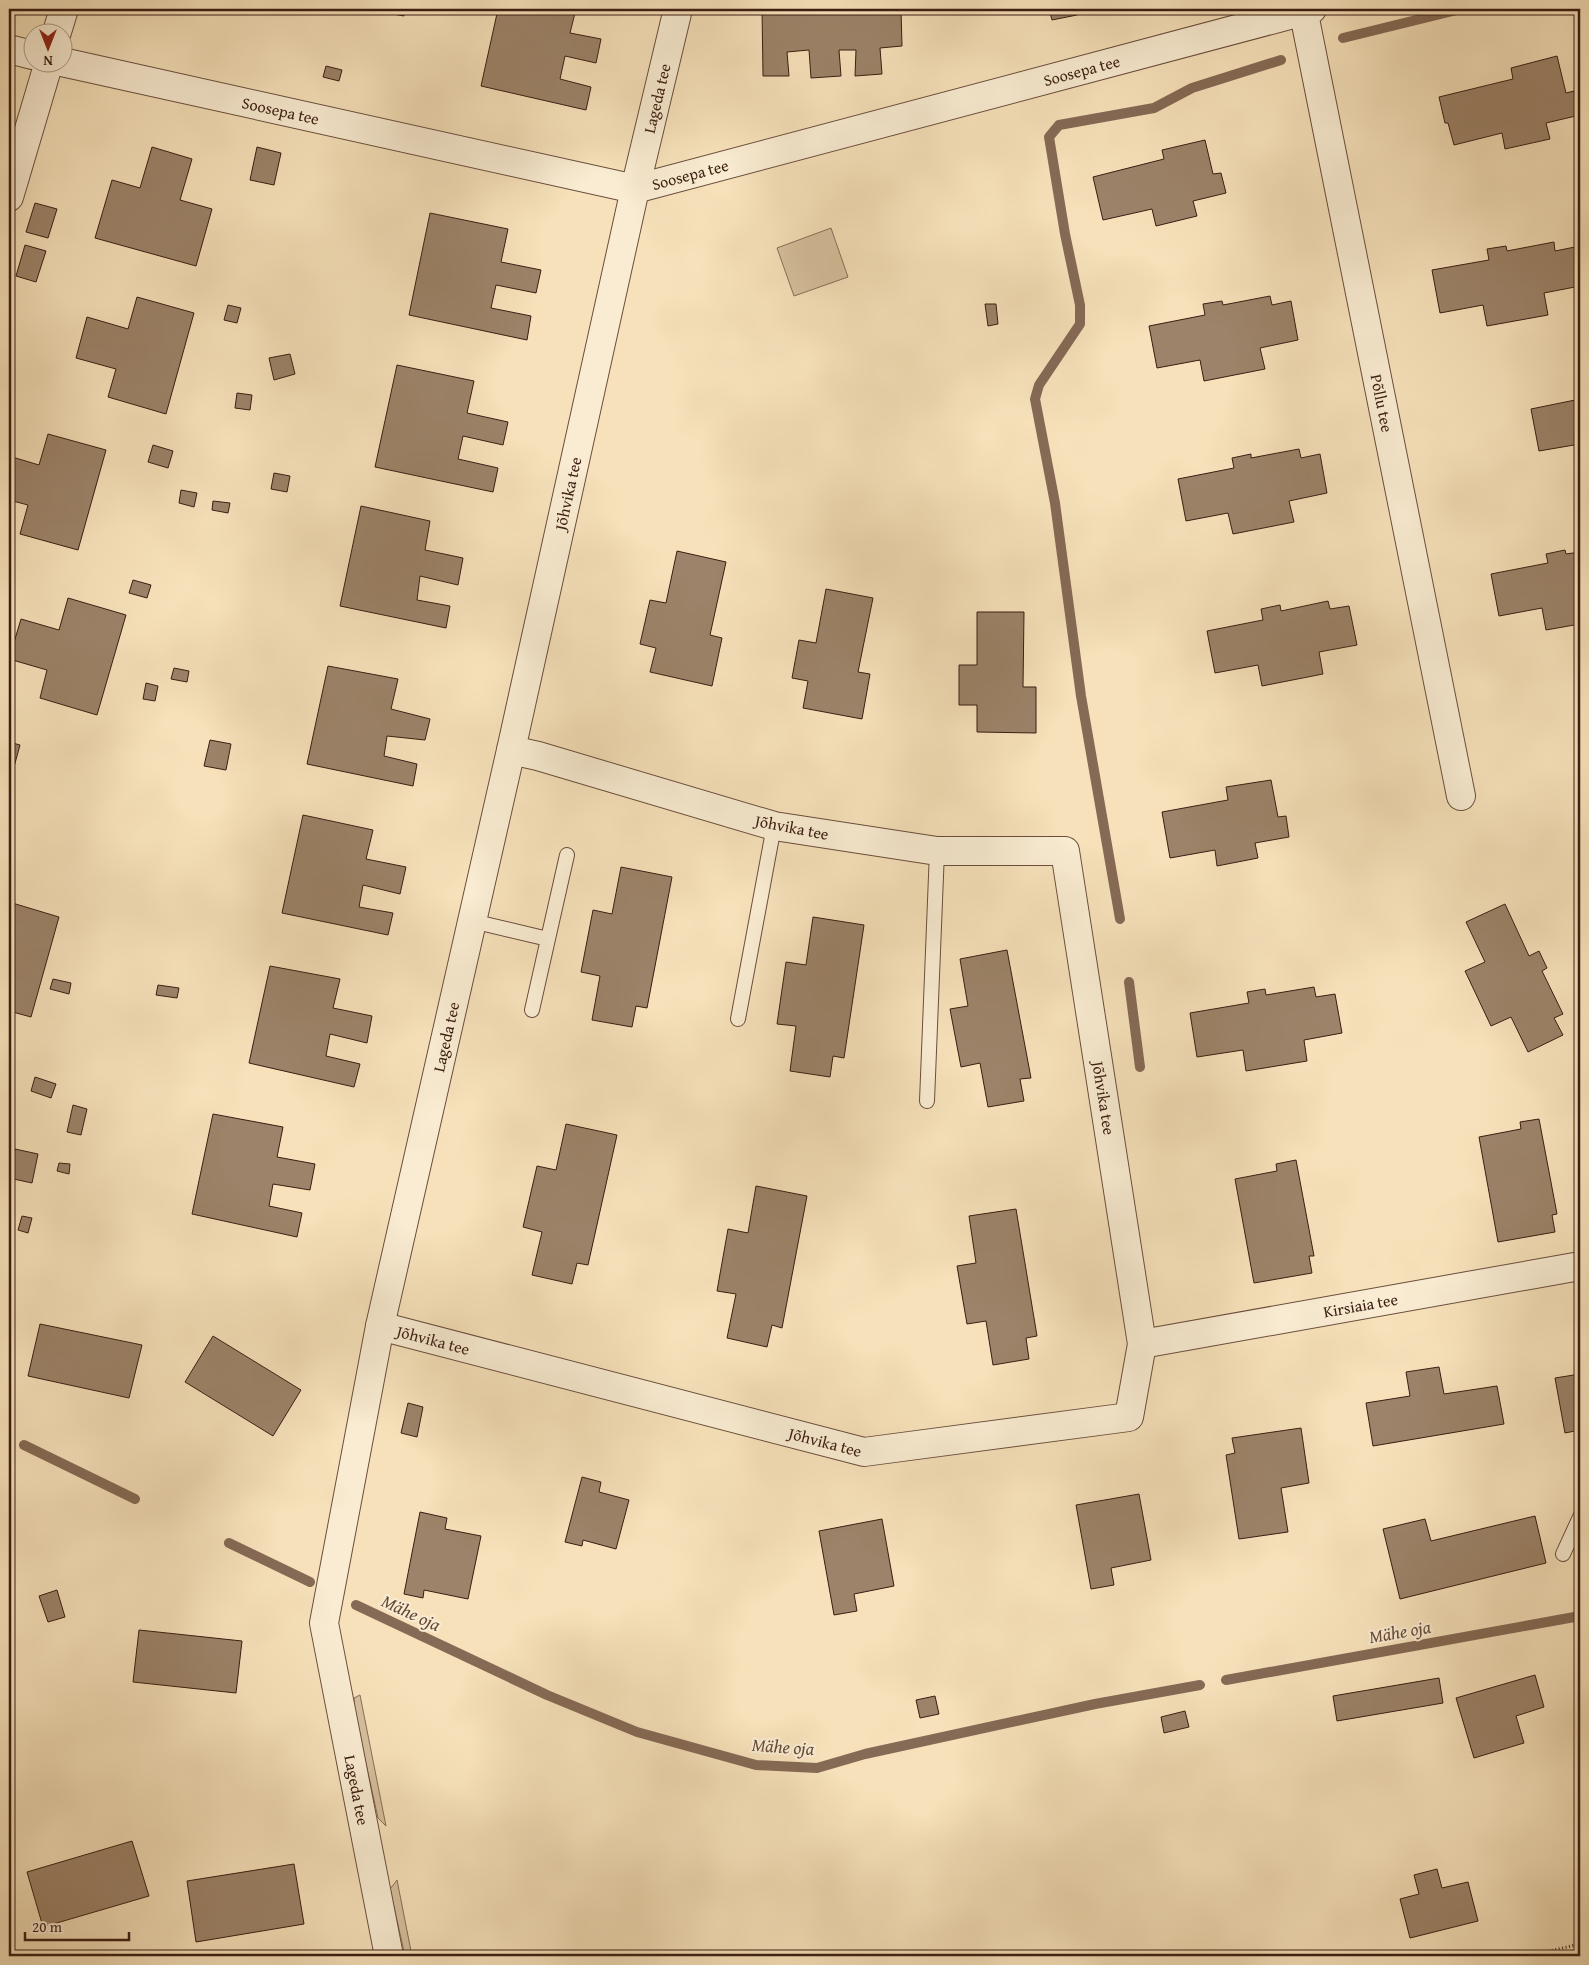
<svg xmlns="http://www.w3.org/2000/svg" width="1589" height="1965" font-family="'Gentium Book Plus',serif">
<rect width="100%" height="100%" fill="#f6e1ba"/>
<filter id="stains"><feTurbulence type="fractalNoise" baseFrequency=".004" numOctaves="4"/><feColorMatrix values="0 0 0 0 .2 0 0 0 0 .09 0 0 0 0 .02 0 0 0 .5 -.17"/></filter>
<radialGradient id="worn" r=".72"><stop offset=".6" stop-color="#630" stop-opacity="0"/><stop offset="1" stop-color="#630" stop-opacity=".3"/></radialGradient>
<!-- green -->
<path fill="#d6c09d" stroke="#886e58" d="M831 228 848 277 794 296 777 248Z
M360 1695 386 1826 378 1818 355 1714 354 1698Z
M397 1880 412 1956H405L390 1889Z"/>
<g fill="none" stroke-linecap="round" stroke-linejoin="round">
<!-- stream -->
<path stroke="#856a55" stroke-width="10" d="M1343 38 1461 9
M1120 919 1081 696 1055 503 1035 399 1039 385 1080 324V305L1065 234 1049 137 1059 125 1154 108 1192 88 1281 60
M1129 982 1140 1067
M24 1445 135 1499
M229 1543 310 1582
M356 1605 547 1695 637 1732 756 1765 817 1768 865 1754 1095 1704 1200 1685
M1226 1680 1580 1616"/>
</g>
<!-- building -->
<path fill="#9c8369" stroke="#3b1d12" d="M366 9H405L404 16Z
M498 9H576L570 33 601 39 596 63 565 56 560 79 591 87 586 110 481 86Z
M762 9H901L902 46 880 48 882 74 855 76 856 50H839L841 76 811 78 809 50 787 52 789 76H763Z
M1049 9H1076L1077 15 1052 20Z
M1098 9H1118L1099 14Z
M1557 56 1566 93 1574 91 1580 115 1546 123 1550 139 1505 149 1502 133 1454 145 1448 123H1445L1439 97 1513 79 1511 68Z
M326 66 342 70 339 81 323 77Z
M1205 140 1213 174 1221 173 1226 193 1193 201 1197 216 1156 226 1152 209 1103 220 1093 177 1164 159 1162 150Z
M152 147 192 159 180 200 212 209 196 266 95 238 112 180 140 188Z
M257 147 281 153 274 185 250 180Z
M35 203 57 209 48 238 26 232Z
M430 213 508 229 501 262 541 270 536 293 496 285 491 308 531 316 527 340 409 315Z
M1554 242 1555 251 1575 247 1580 286 1544 293 1548 315 1487 326 1483 305 1440 313 1432 270 1489 260 1487 249 1506 246 1507 251Z
M25 245 46 251 36 282 16 276Z
M1270 296 1272 305 1291 301 1298 340 1260 348 1265 369 1204 381 1200 360 1157 368 1149 326 1205 315 1203 304 1222 301 1223 305Z
M137 297 194 313 166 414 108 397 116 369 76 358 87 317 128 329Z
M985 304H996L998 324 988 326Z
M228 305 241 308 237 323 224 320Z
M290 354 295 374 274 380 269 358Z
M397 365 474 381 467 413 508 422 503 445 463 436 458 459 498 468 493 492 375 467Z
M9 366 13 367 9 381Z
M237 393 252 395 250 410 235 408Z
M1580 399V444L1539 451 1531 409Z
M48 434 106 450 78 550 20 534 28 505 9 500V456L39 465Z
M153 445 173 451 168 468 148 462Z
M1299 449 1301 458 1320 454 1327 493 1289 501 1294 522 1233 534 1228 513 1186 521 1178 479 1234 468 1232 458 1251 454V458Z
M274 473 290 476 287 492 271 489Z
M181 490 197 493 194 507 179 503Z
M213 501 230 503 228 513 212 510Z
M361 506 430 521 425 550 463 558 458 585 420 576 417 600 450 606 446 628 340 606Z
M1565 550 1566 554 1580 552V624L1546 630 1542 608 1499 616 1491 574 1548 563 1546 554Z
M677 551 726 562 710 635 722 638 712 686 650 672 656 648 640 644 650 600 666 603Z
M133 580 151 585 147 598 129 593Z
M826 589 873 598 858 672 870 674 862 719 803 708 808 681 792 678 799 640 816 643Z
M68 598 126 615 97 715 40 698 47 670 9 659 21 619 59 630Z
M1328 601 1330 609 1349 606 1357 645 1319 652 1323 674 1262 686 1258 665 1215 673 1207 631 1263 620 1261 609 1280 605 1281 611Z
M977 612H1024L1023 687H1036V733L977 732V705H959V665H977Z
M328 666 398 679 391 709 430 719 425 740 387 736 384 756 417 764 413 786 307 764Z
M174 668 189 671 187 682 171 679Z
M146 683 158 686 155 701 143 699Z
M210 740 231 744 226 770 204 766Z
M9 742 20 745 9 785Z
M1271 780 1278 817 1286 816 1289 837 1255 843 1258 858 1217 866 1215 850 1170 858 1162 812 1228 800 1226 787Z
M303 815 373 830 366 859 406 867 400 894 363 885 359 907 393 913 388 935 282 913Z
M621 867 672 877 647 1008 636 1006 632 1027 592 1020 600 976 581 972 593 910 612 914Z
M9 902 59 917 31 1017 9 1011Z
M1505 904 1529 956 1539 951 1547 968 1542 971 1563 1014 1554 1018 1563 1035 1528 1052 1511 1017 1491 1026 1465 971 1485 962 1466 922Z
M813 917 864 925 844 1058 833 1056 830 1077 790 1071 796 1026 777 1024 786 962 806 965Z
M1007 950 1031 1078 1020 1079 1024 1101 988 1107 980 1063 961 1067 950 1009 968 1006 960 959Z
M270 966 340 979 333 1008 372 1016 367 1043 330 1034 326 1056 360 1064 354 1087 249 1063Z
M53 979 71 983 69 994 50 989Z
M158 985 179 988 177 998 156 995Z
M1314 987 1316 997 1335 994 1342 1033 1304 1040 1307 1061 1246 1071 1243 1050 1197 1057 1190 1013 1249 1003 1247 992 1265 989 1266 995Z
M35 1077 56 1084 51 1098 31 1091Z
M73 1105 87 1109 81 1135 67 1132Z
M213 1114 283 1127 277 1157 315 1164 310 1190 273 1184 269 1206 302 1213 297 1237 192 1214Z
M1539 1119 1557 1214 1552 1215 1555 1232 1498 1242 1479 1137 1521 1129 1520 1122Z
M566 1124 617 1135 588 1265 577 1263 572 1284 532 1275 542 1232 523 1227 537 1166 556 1170Z
M15 1149 38 1154 32 1183 9 1178Z
M1296 1160 1314 1256H1309L1312 1273 1254 1283 1235 1179 1277 1171 1276 1164Z
M59 1163 70 1164 69 1174 57 1171Z
M756 1186 807 1196 782 1328 772 1325 767 1347 727 1338 736 1294 717 1291 728 1229 748 1233Z
M1016 1209 1037 1336 1026 1338 1029 1359 993 1365 986 1321 967 1324 957 1266 976 1263 969 1216Z
M22 1216 32 1218 28 1233 18 1230Z
M40 1324 142 1345 129 1398 28 1376Z
M213 1336 301 1390 273 1436 185 1382Z
M1439 1367 1444 1394 1497 1386 1504 1424 1373 1446 1366 1403 1410 1396 1406 1372Z
M1580 1374V1430L1565 1433 1555 1378Z
M408 1403 423 1407 417 1437 401 1433Z
M1301 1428 1309 1483 1281 1488 1288 1532 1239 1539 1226 1455 1235 1453 1232 1438Z
M582 1477 601 1482 599 1492 629 1500 616 1549 583 1540 582 1546 565 1542Z
M1139 1494 1151 1560 1111 1568 1114 1585 1091 1589 1076 1505Z
M420 1512 447 1518 445 1529 481 1536 468 1599 424 1590 423 1598 404 1594Z
M1535 1516 1546 1563 1400 1599 1383 1529 1425 1519 1431 1541Z
M882 1519 894 1586 854 1594 857 1611 834 1615 819 1531Z
M57 1590 65 1617 48 1622 39 1596Z
M139 1630 242 1641 236 1693 133 1682Z
M1535 1675 1544 1707 1516 1716 1524 1743 1474 1758 1456 1698Z
M1439 1678 1443 1703 1337 1721 1333 1696Z
M935 1696 939 1714 920 1718 916 1700Z
M1185 1711 1189 1727 1164 1733 1161 1717Z
M132 1841 149 1896 43 1927 27 1872Z
M294 1864 304 1924 196 1942 187 1881Z
M1437 1869 1442 1888 1468 1882 1478 1921 1410 1938 1400 1899 1419 1894 1414 1875Z"/>
<g fill="none" stroke-linecap="round" stroke-linejoin="round">
<defs>
<path id="lane" d="M472 921 548 939 567 855
M532 1010 548 939
M738 1019 774 826
M927 1101 937 851
M1563 1554 1580 1517"/>
<g id="street">
<path id="s1" d="M1303 9 1461 796"/>
<path d="M57 32 64 9"/>
<path d="M9 49 32 55"/>
<path id="s2" d="M62 62 635 189 1312 9"/>
<path d="M9 197 49 62"/>
<path id="s3" d="M380 1326 864 1452 1129 1417 1142 1344 1065 851H937L774 826 538 756 511 750"/>
<path id="s4" d="M1142 1344 1580 1266"/>
<path id="s5" d="M389 1956 324 1623 380 1326 511 750 635 189 678 9"/>
</g>
</defs>
<!-- lane casing -->
<use href="#lane" stroke="#6a4e3c" stroke-width="16"/>
<!-- street casing -->
<use href="#street" stroke="#6a4e3c" stroke-width="30"/>
<!-- path -->
<path stroke="#3b1d12" stroke-width="3" stroke-dasharray="1 2.5" stroke-linecap="butt" d="M1528 1956 1580 1944"/>
<!-- lane -->
<use href="#lane" stroke="#f9ecd2" stroke-width="14"/>
<!-- street -->
<use href="#street" stroke="#f9ecd2" stroke-width="28"/>
</g>
<g text-anchor="middle" stroke-width="4" stroke-linejoin="round" paint-order="stroke">
<!-- street labels -->
<g font-size="16" fill="#3b1d12" stroke="#f9ecd2">
<text dy="6" stroke="none"><textPath href="#s2" startOffset="1049">Soosepa tee</textPath></text>
<text dy="6" stroke="none"><textPath href="#s5" startOffset="1900">Lageda tee</textPath></text>
<text dy="6" stroke="none"><textPath href="#s2" startOffset="224">Soosepa tee</textPath></text>
<text dy="6" stroke="none"><textPath href="#s2" startOffset="644">Soosepa tee</textPath></text>
<text dy="6" stroke="none"><textPath href="#s1" startOffset="402">Põllu tee</textPath></text>
<text dy="6" stroke="none"><textPath href="#s5" startOffset="1495">Jõhvika tee</textPath></text>
<text transform="translate(792 827) rotate(11)" y="6">Jõhvika tee</text>
<text dy="6" stroke="none"><textPath href="#s5" startOffset="938">Lageda tee</textPath></text>
<text transform="translate(1104 1098) rotate(81)" y="6">Jõhvika tee</text>
<text dy="6" stroke="none"><textPath href="#s4" startOffset="222">Kirsiaia tee</textPath></text>
<text dy="6" stroke="none"><textPath href="#s3" startOffset="55">Jõhvika tee</textPath></text>
<text dy="6" stroke="none"><textPath href="#s3" startOffset="460">Jõhvika tee</textPath></text>
<text transform="translate(357 1790) rotate(79)" y="6">Lageda tee</text>
</g>
<!-- water labels -->
<g font-size="18" font-style="italic" fill="#664a39" stroke="#f9ecd2">
<text transform="translate(411 1613) rotate(25)" y="6">Mähe oja</text>
<text transform="translate(1400 1632) rotate(-10)" y="6">Mähe oja</text>
<text transform="translate(783 1747) rotate(4)" y="6">Mähe oja</text>
</g>
</g>
<!-- margin -->
<rect width="1589" height="1965" fill="none" stroke="#f6e1ba" stroke-width="30"/>
<rect x="10" y="10" width="1569" height="1945" fill="none" stroke="#3b1d12" stroke-width="2.5"/>
<rect x="15" y="15" width="1559" height="1935" fill="none" stroke="#3b1d12"/>
<!-- north arrow -->
<g transform="translate(48 48) rotate(180)"><circle r="24" fill="#f9ecd2" stroke="#ad9985"/>
<path d="M0-4L9 19L0 12L-9 19Z" fill="#8f2418"/>
<text y="-8" font-size="14" font-weight="bold" text-anchor="middle" fill="#3b1d12">N</text>
</g>
<!-- scale -->
<path d="M25 1932v8h104v-8" fill="none" stroke="#3b1d12" stroke-width="2.5"/>
<text x="32" y="1932" font-size="15" fill="#3b1d12" stroke="#f9ecd2" stroke-width="4" paint-order="stroke">20 m</text>
<rect width="100%" height="100%" filter="url(#stains)"/>
<rect width="100%" height="100%" fill="url(#worn)"/>
</svg>
